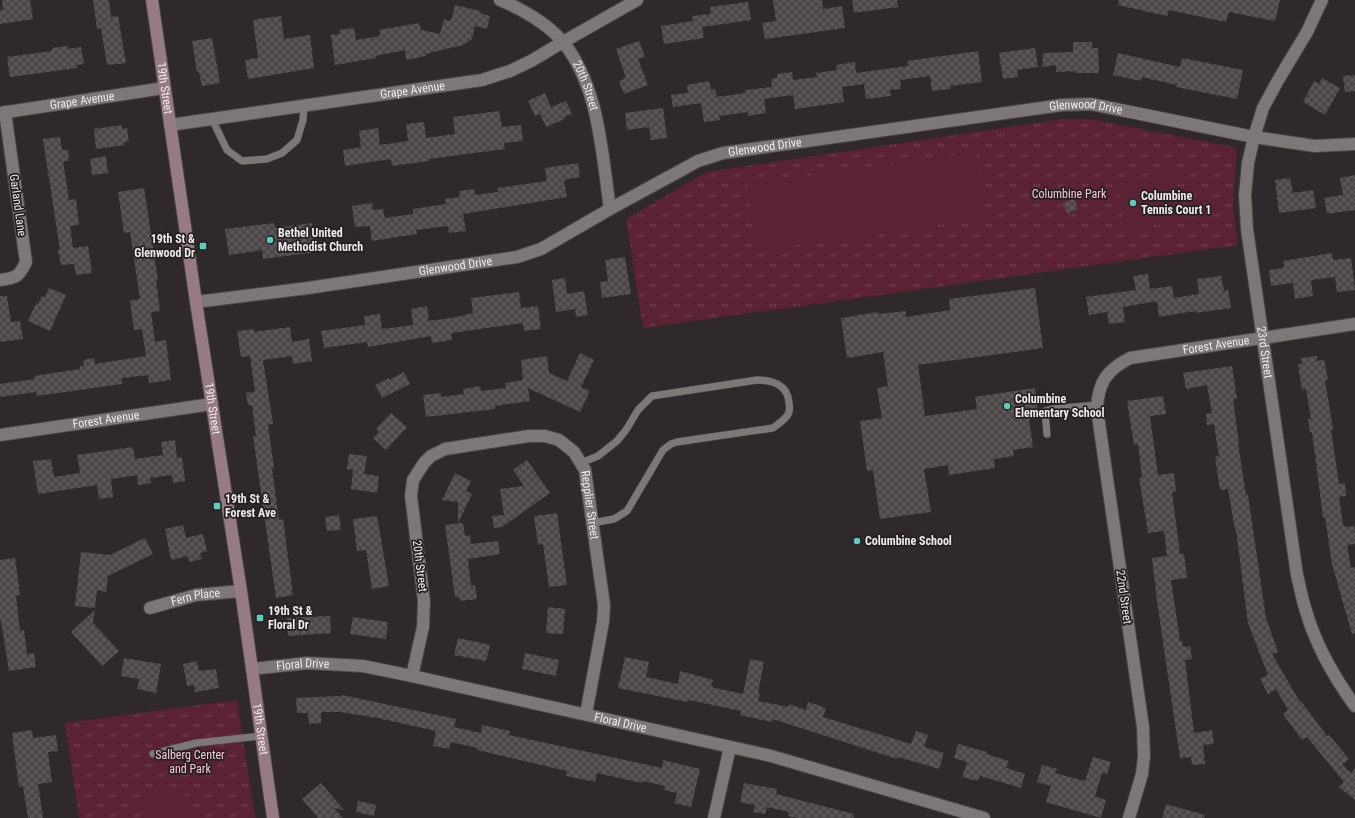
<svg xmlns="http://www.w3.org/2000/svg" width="1355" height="818" font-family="'Roboto Condensed',sans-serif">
<defs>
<pattern id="park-tufts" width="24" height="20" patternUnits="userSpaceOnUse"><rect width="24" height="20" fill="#5b2234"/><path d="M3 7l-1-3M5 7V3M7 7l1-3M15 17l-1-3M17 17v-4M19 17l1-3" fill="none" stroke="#734252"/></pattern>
<pattern id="building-cross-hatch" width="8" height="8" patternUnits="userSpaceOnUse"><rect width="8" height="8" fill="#4c4647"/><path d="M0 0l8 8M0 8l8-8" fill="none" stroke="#666162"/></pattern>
</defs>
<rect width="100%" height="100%" fill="#2f292b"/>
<!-- park -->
<path fill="url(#park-tufts)" d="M1064 119H1091L1237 148 1233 205 1238 245 643 328 626 219 707 172Z
M237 700 255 818H79L65 723Z"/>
<!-- pitch -->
<path fill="#5b2234" d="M976 152 985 218 757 251 747 184Z
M1173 172 1179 222 1156 225 1149 176Z
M1142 176 1149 226 1125 229 1118 179Z
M159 785C180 784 194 797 188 818H142C139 802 145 792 159 785Z"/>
<!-- building -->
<path fill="url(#building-cross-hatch)" d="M2 0H30L33 19 0 24V10H3Z
M93 0H109L111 17 118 16 126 63 107 65 101 28 97 29Z
M773 0H822L823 9 842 6 845 28 765 39 762 23 776 21Z
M852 0H897L898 7 854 13Z
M1119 0H1280L1275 21 1229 12 1226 22 1169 10 1167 16 1118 5Z
M748 2 751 20 702 27 704 38 664 44 661 26 693 21 692 16 711 14 710 7Z
M455 5 480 11V13L490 16 487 29 475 26 472 39 463 45 425 54 426 56 406 60 405 50 375 56 376 58 335 65 331 35 340 34 339 30 354 28 356 40 380 36 379 30 419 23 421 30 440 34 444 19 451 21Z
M281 16 284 39 310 35 314 68 248 79 245 60 258 58 253 20Z
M212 38 220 83 202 86 199 72H197L192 41Z
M639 41 645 57 638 59 648 85 624 94 619 81 626 78 616 49Z
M1073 42H1092V48H1098L1099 73H1075V71L1056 72V65L1042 67 1043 53 1073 52Z
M68 46V49L81 47 84 64 76 65 77 68 10 77 7 57 52 51V48Z
M1035 48 1038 67 1017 70 1018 77 1003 79 999 53Z
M978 51 982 82 950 86 951 89 932 91 930 76 900 80 901 89 890 90 891 96 866 99 864 84 842 87 844 102 795 109 793 95 764 99 766 113 748 116V112L719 116 720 120 704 122 701 103 673 107 671 95 688 93 687 85 709 81 711 90 715 89 717 97 745 93V90L772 87 771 79 777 78V74L792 72 793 80 817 77 816 73 837 70 836 65 855 62 856 73 908 66 907 61Z
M1118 53 1180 67 1182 58 1243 70 1237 99 1176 87 1177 85 1142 77 1141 81 1113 75Z
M1355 75V91L1345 92 1343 76Z
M1322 78 1340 88 1325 115 1303 102 1314 81 1319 84Z
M545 93 551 107 566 101 572 114 564 117 565 119 546 127 540 114 535 116 528 101Z
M663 108 667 138 651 140 649 127 627 130 625 113Z
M499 111 502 127 521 125 523 141 504 143 505 149 429 159V161L392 166 391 159 345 166 343 150 361 147 359 131 378 128 380 145 408 141 406 124 424 122 426 138 455 134 453 117Z
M122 125V129L127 128 129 141 124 142 125 145 96 149 94 129Z
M60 137 62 150H68L69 161H63L69 200 76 199 79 225 70 226 73 248 88 246 92 273 76 275 74 264 61 265 58 250H60L43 139Z
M106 156 108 173 92 175 90 159Z
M578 163 580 177 564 180 567 197 463 214 466 231 449 233 448 226 416 230 417 234 372 241 370 226 355 227 352 206 372 203 373 210 383 209 385 218 413 214V209L446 204 445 199 460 197 459 191 474 189 475 195 498 192 497 188 547 181 545 168Z
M1355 175V210L1327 214 1324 198 1343 195 1340 178Z
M1290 178 1293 193 1313 190 1316 208 1279 213 1275 180Z
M144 188 158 280H156L160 311 151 312 155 342 166 340 171 380 149 383 148 375 122 378V384L37 396 36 392 0 397V384L35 379 34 376 80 369V366H84L83 360 94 358 95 364 146 356 142 329 134 330 130 301 140 299 130 232 124 233 118 192Z
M1074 198 1078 209 1067 213 1063 203Z
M274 223 275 228 312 223 316 252 263 259 262 250 229 255 225 229Z
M1332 253 1333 260 1351 258 1355 290 1337 292 1335 277 1311 280 1313 296 1295 299 1293 283 1271 286 1269 270 1284 268 1283 261Z
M625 257 631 294 602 298 600 282 608 281 605 260Z
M1148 274 1150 289 1172 286 1174 298 1199 294 1197 279 1221 276 1224 291 1228 290 1231 308 1195 313V311L1159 317 1157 301 1123 307 1125 322 1109 324 1107 312 1089 315 1086 297 1136 290 1133 276Z
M565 278 567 294 584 291 588 315 576 317 575 309 556 312 552 280Z
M49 288 66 295 50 331 28 321 36 303 38 304 42 296 45 297Z
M1035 288 1043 348 918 365 925 416 977 409 975 397 1035 388 1039 418 1029 419 1033 447 1013 450 1014 456 994 459 995 468 949 475 948 465 924 469 931 512 880 519 873 470 867 471 860 421 882 418 877 388 888 386 883 352 847 358 841 318 878 312V314L906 311V317L950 310 949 299Z
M519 292 521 308 538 306 541 329 524 331 523 323 451 333 452 340 432 343 431 336 368 347 367 342 324 348 321 331 365 325 364 316 380 314 382 329 413 325 411 309 427 306 429 321 457 317 473 313 471 298Z
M0 296H7L11 322 20 321 23 339 0 342Z
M290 327 292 342 309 339 312 361 293 364 292 356 263 360 273 424 268 425 274 468 272 469 279 520 283 519 293 595 276 598 253 436H256L252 405H248L246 393 255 392 250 356 241 357 237 331 254 329V332Z
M580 353 594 360 581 387 590 391 580 412 528 388 530 401 495 406V409L426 417 423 395 441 393V397L464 394 463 389 480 386 481 391 506 388 505 383 523 380 521 360 547 356 549 373 567 381Z
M1317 356V361L1324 360 1328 380H1325L1333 429 1331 430 1339 484 1345 483 1346 496 1339 497 1343 524H1344L1345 527 1354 526 1355 533V544L1347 545 1351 568 1355 567V633L1352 634 1332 564 1325 517H1323L1312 432 1310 433 1308 419H1311L1306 389 1302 390 1298 364H1302L1301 358Z
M1232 366 1237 399H1233L1239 443H1238L1246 495H1248L1266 618 1278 652 1272 654 1300 702 1301 701 1327 736 1329 735 1349 759 1342 765 1351 773 1355 768V800L1339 787 1344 782 1307 737 1302 740 1283 714 1288 710 1276 689 1268 694 1260 679 1268 675 1248 623 1236 530H1235L1228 489 1220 490 1215 457 1219 456 1214 424 1207 425 1206 414 1212 413 1207 385 1186 389 1183 373Z
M404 372 410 384 382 398 375 385 389 378V380Z
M1163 396 1166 414 1150 416 1158 475 1174 473 1176 491 1172 492 1180 554H1184L1187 578 1171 580 1180 641H1182L1183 647 1190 646 1192 659 1185 660 1194 733 1212 730 1214 744 1203 745 1205 764 1192 765 1191 757 1180 758 1157 601 1152 558 1167 556 1164 531 1148 533 1139 478 1142 477 1138 444 1134 445 1127 401Z
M391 413 407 427 386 450 373 438 379 432 376 429Z
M175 440 177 458 182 457 185 481 173 483 172 475 150 478 151 483 138 485 137 475 111 479 113 497 99 499 97 485 38 494 33 461 51 459 54 477 80 473 77 455 133 447 135 459 163 455 161 442Z
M349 454 367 456 364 474 379 476 377 493 351 489 353 470 347 469Z
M527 460 550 493 502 527 494 528 492 516 504 515 500 489 524 486 513 470Z
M455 473 471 481 466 491 472 494 458 523V502L442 500Z
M557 513 567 585 549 587 543 544 538 545 534 516Z
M339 515 341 530 327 531 325 517Z
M377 516 389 586 372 589 366 550 357 551 353 519Z
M463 523 465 536 470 535 471 544 498 541 500 554 468 559 471 586 475 585 477 599 460 601 459 597H455L445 525Z
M183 525 186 538 203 534 207 551 200 553 202 559 189 562 188 556 171 560 165 529Z
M145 538 153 554 108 576 106 592 97 590 95 608 75 606 81 552 110 555Z
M15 558 20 595 16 596 20 631 24 630 27 654 34 653 36 667 9 671 1 621H0V560Z
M548 607 565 609 563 634 546 633Z
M95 610 93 623 119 651 102 666 71 632Z
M330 616 331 633 288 636 287 618Z
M353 617 388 622 386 639 350 634Z
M458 638 490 645 486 661 454 655Z
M525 653 559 660 556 676 522 669Z
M625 657 649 662 646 677 678 684 680 671 713 680 711 687 743 694 750 659 764 662 758 693H760L758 701 788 707 789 704 806 710 808 702 826 708 823 717 911 744 916 731 928 735 924 747 944 753 939 769 898 757 897 759 773 719 772 722 740 715 741 711 689 700 688 702 618 688Z
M124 658 161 664 156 693 137 689 139 679 121 676Z
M197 661 199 671 216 669 219 688 195 692 194 685 187 686 183 664Z
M342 695 456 719 454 727 481 733 482 725 510 731 509 735 662 768 663 760 700 769 691 807 674 803 677 793 664 790 665 786 643 781 642 783 597 773 595 782 566 776 567 771 477 750V748L451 742 449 749 433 746 436 731 378 718 340 712H321V723L309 724 308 713H297L296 698 341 696Z
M32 730 33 738 56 735 58 751 48 752 52 782 38 784 43 818H28L23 786 19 787 12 733Z
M958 744 987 752 986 754 1009 761 1006 768 1025 774 1021 788 980 776 978 781 962 777 967 762 954 758Z
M1093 757 1111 762 1107 774 1102 773 1095 796 1106 800 1101 818 1046 802 1051 786 1037 782 1042 765 1057 769 1055 773 1085 781Z
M321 783 344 810 334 808 343 818H318L302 799Z
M744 783 777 789 776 794 854 814V818H797L788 816 789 812 767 807 765 814 753 812 755 805 740 802Z
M358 801 376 805 374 816 356 812Z
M1166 804 1205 815 1204 818H1162Z"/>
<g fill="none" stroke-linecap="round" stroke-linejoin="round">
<defs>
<path id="lane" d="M212 119 227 150 242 161 267 159 282 153 297 140 303 120 304 106
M1047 434 1045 411 1052 409 1097 405
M581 463 598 456 617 441 626 430 638 410 652 396 757 380C773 380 788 385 789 403 790 408 790 412 787 416 783 421 778 424 773 428L677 442 671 444 663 450 627 511 614 519 592 523
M153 754 196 743 261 736"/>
<g id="street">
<path id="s1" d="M500 0C522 9 548 24 563 42 599 86 602 154 610 209"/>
<path id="s2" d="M1322 0 1307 32 1277 82 1263 108 1254 137 1248 163 1245 195 1247 229 1297 575C1300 587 1302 599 1306 611 1316 646 1334 677 1355 706"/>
<path id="s3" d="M0 113 164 88"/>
<path id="s4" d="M170 125 482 80 510 71 531 61 563 42 637 0"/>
<path d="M0 280C16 278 19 277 26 262L5 112"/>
<path id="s5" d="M196 302 308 288 517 257 541 249 610 209 698 161 723 153 1062 105 1091 104 1254 137 1315 146 1355 144"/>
<path id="s6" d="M0 435 212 404"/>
<path id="s7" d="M150 608 196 595 241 591"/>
<path id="s8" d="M252 669 307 663 363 666 412 676 771 756 984 818"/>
<path id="s9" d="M412 676 423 627 424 601 411 496 413 480 424 463 431 456 445 449 529 436H545L559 440 574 452 585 470 604 605 603 622 586 714"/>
<path d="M714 818 730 747"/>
<path id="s10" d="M1129 818 1142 774 1144 756 1143 727 1097 409C1098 382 1107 370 1130 358L1355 324"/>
</g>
<g id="secondary">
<path id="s11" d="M152 0 196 302 241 591 273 818"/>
</g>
</defs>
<!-- lane casing -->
<use href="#lane" stroke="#4a4647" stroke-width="8"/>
<!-- street casing -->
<use href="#street" stroke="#4a4647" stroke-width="14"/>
<!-- secondary casing -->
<use href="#secondary" stroke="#4a4647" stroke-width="14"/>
<!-- lane -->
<use href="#lane" stroke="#7d7778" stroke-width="7"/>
<!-- street -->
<use href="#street" stroke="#7d7778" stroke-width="12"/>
<!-- secondary -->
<use href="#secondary" stroke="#967b82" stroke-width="12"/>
</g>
<!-- markers -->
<g fill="#59cebe" stroke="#252021" stroke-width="1.5">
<circle cx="1133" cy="203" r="4"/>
<circle cx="270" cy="240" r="4"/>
<rect x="199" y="242" width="8" height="8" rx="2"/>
<circle cx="1007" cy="406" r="4"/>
<rect x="213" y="502" width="8" height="8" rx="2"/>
<circle cx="857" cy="541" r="4"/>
<rect x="256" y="614" width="8" height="8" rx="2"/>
</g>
<g text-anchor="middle" stroke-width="3.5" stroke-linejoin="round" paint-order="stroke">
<!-- street labels -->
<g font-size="12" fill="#ede9ea" stroke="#252021">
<text dy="4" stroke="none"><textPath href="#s1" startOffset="126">20th Street</textPath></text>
<text dy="4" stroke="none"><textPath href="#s11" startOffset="89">19th Street</textPath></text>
<text dy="4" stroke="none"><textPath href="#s4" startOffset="245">Grape Avenue</textPath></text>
<text dy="4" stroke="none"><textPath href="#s3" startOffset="83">Grape Avenue</textPath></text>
<text dy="4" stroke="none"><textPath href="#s5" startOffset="922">Glenwood Drive</textPath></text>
<text dy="4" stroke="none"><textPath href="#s5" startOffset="598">Glenwood Drive</textPath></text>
<text transform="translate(18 205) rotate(82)" y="4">Garland Lane</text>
<text dy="4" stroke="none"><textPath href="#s5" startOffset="262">Glenwood Drive</textPath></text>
<text dy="4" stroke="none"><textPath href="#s10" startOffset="566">Forest Avenue</textPath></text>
<text dy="4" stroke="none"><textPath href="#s2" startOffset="371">23rd Street</textPath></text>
<text dy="4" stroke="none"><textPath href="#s11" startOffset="413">19th Street</textPath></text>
<text dy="4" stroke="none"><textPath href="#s6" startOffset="107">Forest Avenue</textPath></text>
<text dy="4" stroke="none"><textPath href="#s9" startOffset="435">Repplier Street</textPath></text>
<text transform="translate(420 566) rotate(83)" y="4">20th Street</text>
<text transform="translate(1124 597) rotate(82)" y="4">22nd Street</text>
<text dy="4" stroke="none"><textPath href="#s7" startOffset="47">Fern Place</textPath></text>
<text dy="4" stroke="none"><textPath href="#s8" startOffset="51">Floral Drive</textPath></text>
<text dy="4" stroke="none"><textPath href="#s8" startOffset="375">Floral Drive</textPath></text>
<text dy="4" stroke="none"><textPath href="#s11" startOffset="737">19th Street</textPath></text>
</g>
<!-- park labels -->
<g font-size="12" fill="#f5c7d1" stroke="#252021">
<text x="1069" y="198">Columbine Park</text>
<text x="190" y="759">Salberg Center<tspan x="190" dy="14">and Park</tspan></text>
</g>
<!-- poi labels -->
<g font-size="12" font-weight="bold" fill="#ede9ea" stroke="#252021" text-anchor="start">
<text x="1141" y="200">Columbine<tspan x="1141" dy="14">Tennis Court 1</tspan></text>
<text x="278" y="237">Bethel United<tspan x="278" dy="14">Methodist Church</tspan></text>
<text x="195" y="243" text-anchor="end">19th St &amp;<tspan x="195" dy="14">Glenwood Dr</tspan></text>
<text x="1015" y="403">Columbine<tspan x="1015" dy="14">Elementary School</tspan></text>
<text x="225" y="503">19th St &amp;<tspan x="225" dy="14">Forest Ave</tspan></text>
<text x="865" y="545">Columbine School</text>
<text x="268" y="615">19th St &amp;<tspan x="268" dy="14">Floral Dr</tspan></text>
</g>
</g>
</svg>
